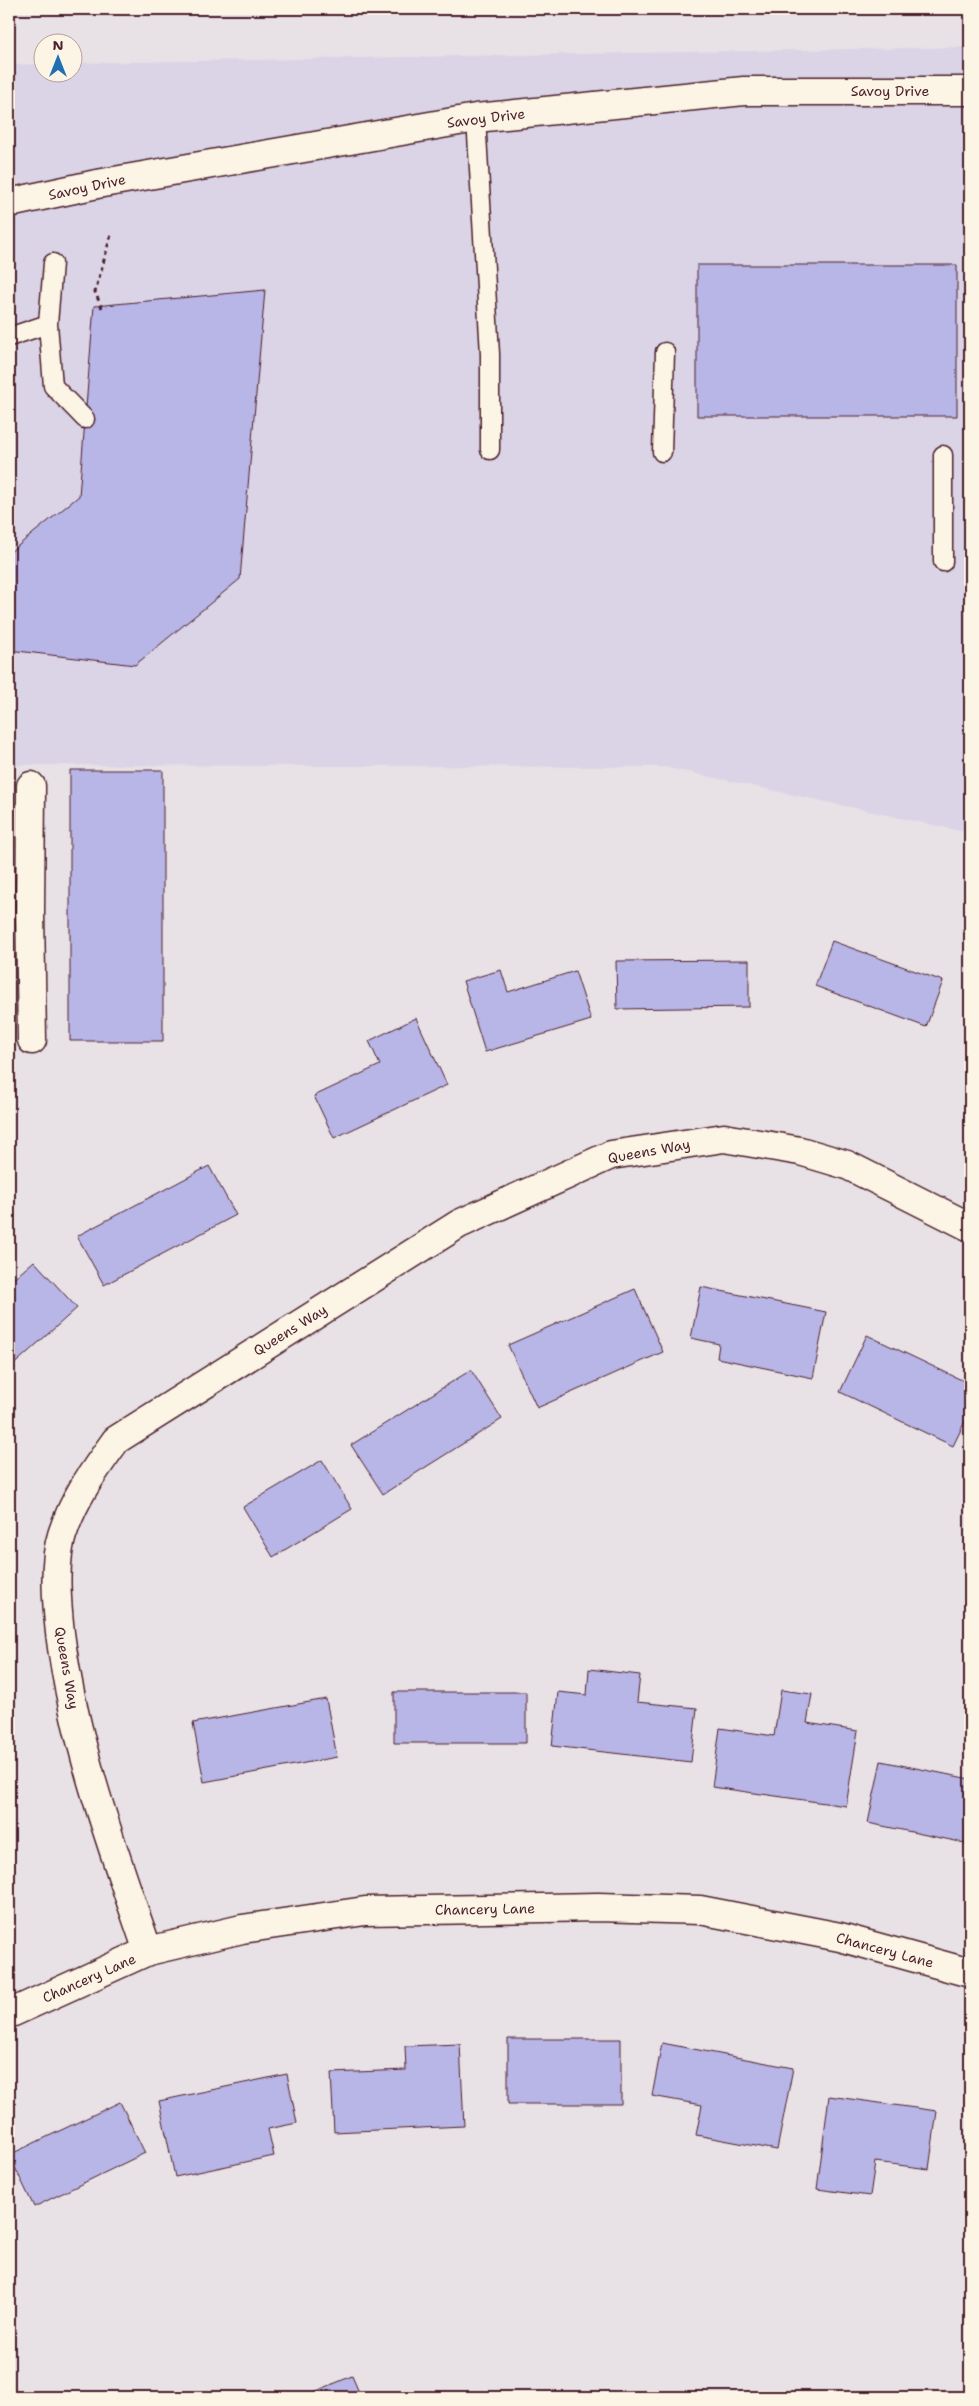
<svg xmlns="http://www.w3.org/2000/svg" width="979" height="2406" font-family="'Shantell Sans',sans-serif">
<rect width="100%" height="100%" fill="#e8e2e6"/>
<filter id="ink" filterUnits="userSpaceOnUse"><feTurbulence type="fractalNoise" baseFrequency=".02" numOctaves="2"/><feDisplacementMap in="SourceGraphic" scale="10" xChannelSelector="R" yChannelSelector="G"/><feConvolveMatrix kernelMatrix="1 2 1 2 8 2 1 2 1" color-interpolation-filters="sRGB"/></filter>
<g filter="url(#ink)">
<!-- built -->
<path fill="#dad4e6" d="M970 47V833L664 767 9 765V65L42 64V72H72L73 63Z"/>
<!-- building -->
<path fill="#b8b5e7" stroke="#4a1f2b" d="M697 265H957V416H697Z
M265 290 240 579 135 665 9 650V553L79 496 94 306Z
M70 770H163V1041H70Z
M832 941 943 981 926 1027 815 986Z
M749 960V1007L617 1009 616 961Z
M501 970 508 992 575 971 591 1020 485 1052 463 981Z
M416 1018 447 1085 334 1138 314 1096 380 1065 369 1041Z
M209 1166 236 1215 104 1285 77 1236Z
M34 1261 77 1308 9 1369V1283Z
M701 1287 826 1312 813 1378 717 1358 719 1344 691 1338Z
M635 1289 663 1352 537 1408 508 1345Z
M867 1335 970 1384V1411L953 1446 840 1392Z
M471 1370 502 1419 383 1494 351 1445Z
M322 1460 352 1509 273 1557 243 1507Z
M589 1669 640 1675 637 1702 697 1708 691 1762 552 1746 558 1692 587 1695Z
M781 1690 812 1694 807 1723 858 1731 846 1806 712 1787 720 1728 774 1736Z
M394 1692H526V1743H394Z
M326 1699 337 1757 204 1782 193 1723Z
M881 1761 970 1779V1844L868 1823Z
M508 2039H621V2104H508Z
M662 2043 793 2068 777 2150 696 2135 702 2105 652 2096Z
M460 2044 464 2126 334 2132 331 2073 406 2070 405 2046Z
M287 2074 297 2123 268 2129 274 2156 175 2177 159 2101Z
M829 2096 937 2111 929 2169 875 2162 870 2196 817 2189Z
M120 2102 145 2153 34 2207 9 2155Z
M352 2376 361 2397H302Z"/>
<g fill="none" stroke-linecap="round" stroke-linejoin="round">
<defs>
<path id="lane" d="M476 118 490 354V450
M48 324 53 386 85 419
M9 337 48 324 53 263
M662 452 665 352
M943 455V562"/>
<path id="street" d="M31 786 30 912 32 1040
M148 1951C112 1847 74 1743 60 1633 57 1605 53 1563 62 1535 74 1498 93 1472 116 1440L459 1224 611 1155 724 1138 800 1151 847 1165 970 1227
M9 2014 148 1951 242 1929 365 1911 598 1907 700 1910 840 1937 970 1973"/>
<path id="secondary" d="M9 203 97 184 476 118 744 91H970"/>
</defs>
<!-- lane casing -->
<use href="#lane" stroke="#4a1f2b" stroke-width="21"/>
<!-- street casing -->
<use href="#street" stroke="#4a1f2b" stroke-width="31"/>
<!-- secondary casing -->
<use href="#secondary" stroke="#4a1f2b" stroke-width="31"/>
<!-- path -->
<path stroke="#4a1f2b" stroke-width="3" stroke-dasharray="4 4" stroke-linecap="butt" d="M102 308 95 292 111 235"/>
<!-- lane -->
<use href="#lane" stroke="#fcf5e5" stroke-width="18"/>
<!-- street -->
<use href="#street" stroke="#fcf5e5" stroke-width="28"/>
<!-- secondary -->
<use href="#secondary" stroke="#fcf5e5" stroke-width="28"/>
</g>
</g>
<g text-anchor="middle" stroke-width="5" stroke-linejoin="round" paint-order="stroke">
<!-- street labels -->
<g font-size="14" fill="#4a1f2b" stroke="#fcf5e5">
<text x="890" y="96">Savoy Drive</text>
<text transform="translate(486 118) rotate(-7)" y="5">Savoy Drive</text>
<text transform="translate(87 187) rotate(-12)" y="5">Savoy Drive</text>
<text transform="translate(649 1151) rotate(-10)" y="5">Queens Way</text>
<text transform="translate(290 1330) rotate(-32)" y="5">Queens Way</text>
<text transform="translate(67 1668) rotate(80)" y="5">Queens Way</text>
<text transform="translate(485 1909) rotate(-1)" y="5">Chancery Lane</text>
<text transform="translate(885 1950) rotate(15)" y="5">Chancery Lane</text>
<text transform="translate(89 1978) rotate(-24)" y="5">Chancery Lane</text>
</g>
</g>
<!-- margin -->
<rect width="979" height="2406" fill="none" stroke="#fcf5e5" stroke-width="30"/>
<rect x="15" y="15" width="949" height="2376" fill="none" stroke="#4a1f2b" stroke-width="2" filter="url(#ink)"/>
<!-- north arrow -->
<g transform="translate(58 58)"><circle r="24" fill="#fcf5e5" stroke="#b59f9b"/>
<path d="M0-4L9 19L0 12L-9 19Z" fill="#1f6fb2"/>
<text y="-8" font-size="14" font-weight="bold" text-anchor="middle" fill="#4a1f2b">N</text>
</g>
</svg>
